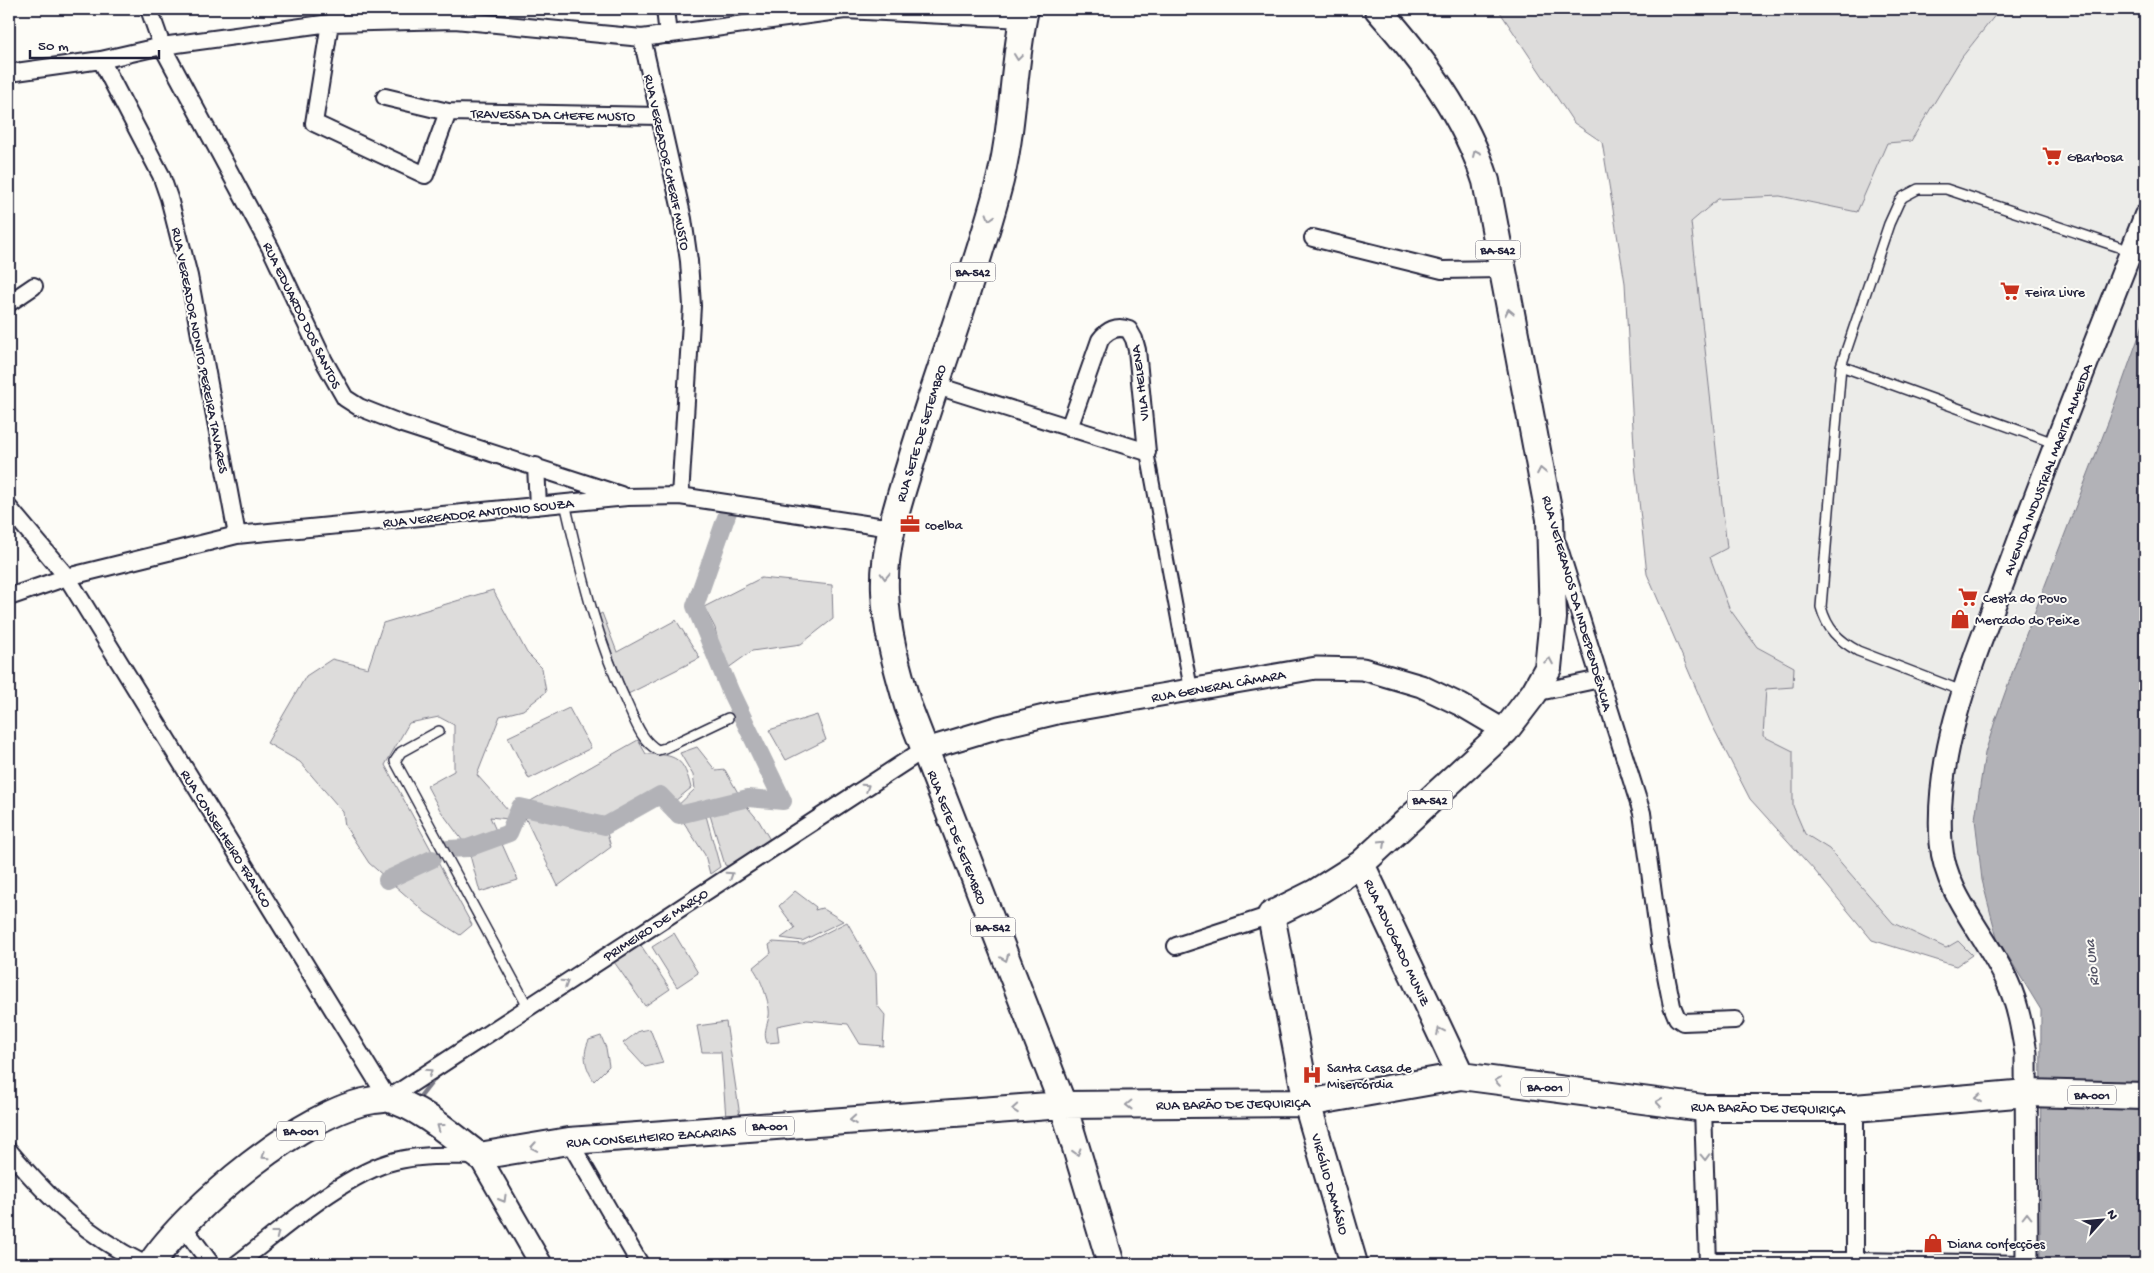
<svg xmlns="http://www.w3.org/2000/svg" width="2154" height="1273" font-family="'Gochi Hand',sans-serif">
<rect width="100%" height="100%" fill="#fdfcf7"/>
<filter id="ink" filterUnits="userSpaceOnUse"><feTurbulence type="fractalNoise" baseFrequency=".02" numOctaves="2"/><feDisplacementMap in="SourceGraphic" scale="10" xChannelSelector="R" yChannelSelector="G"/><feConvolveMatrix kernelMatrix="1 2 1 2 8 2 1 2 1" color-interpolation-filters="sRGB"/></filter>
<g filter="url(#ink)">
<!-- built -->
<path fill="#ecece9" d="M2000 9H2145V319L2109 420 2025 637 1985 753 1975 819 1977 851 1982 880 1997 938 1972 955 1958 941 1946 948 1893 923 1829 849 1805 834 1793 806V752L1763 736 1766 689 1794 667 1757 647 1729 608 1710 557 1727 548 1691 222 1718 199 1780 196 1857 212 1887 143 1911 140 1962 57Z"/>
<!-- green -->
<path fill="#dddcdb" stroke="#807f8b" d="M1498 9H2000L1962 57 1911 141 1887 143 1857 212 1780 196 1718 199 1691 222 1727 548 1710 557 1729 608 1757 647 1794 667 1793 687 1766 689 1763 736 1793 751V806L1805 834 1829 849 1893 923 1946 948 1958 941 1972 955 1956 966 1872 940 1815 871 1750 799 1710 721 1647 574 1635 465 1625 283 1602 142 1574 123Z
M761 578 832 585 833 619 801 644 752 651 724 671 715 628 704 607Z
M493 590 527 653 542 668 546 692 523 710 500 716 477 775 517 820 490 817 518 880 480 892 468 848 440 810 427 786 454 771V725L439 717 409 723 385 765 472 925 460 935 426 913 369 863 345 826 343 812 300 762 267 743 306 676 332 659 368 668 383 623Z
M602 613 617 652 676 620 700 658 628 694 597 616Z
M569 708 591 748 529 779 508 737Z
M817 715 826 740 786 760 769 730Z
M638 740 646 754C677 754 684 759 691 788L665 809 659 795 642 801 605 826 611 847 558 886 520 807Z
M697 747 716 771 725 770 741 798 712 807H688L677 813 671 812 695 789 693 775 680 753Z
M743 802 759 821 773 845 735 869 725 865 710 815Z
M694 808 705 812 720 867 710 874 705 855 679 815Z
M795 891 816 907 815 910 822 908 843 921 802 941 781 938 795 928 779 906Z
M847 922 876 973 877 1005 885 1015 883 1046 860 1044 848 1024 807 1020 777 1026 779 1042 767 1043C763 1032 767 1027 769 1016 771 1005 760 976 753 968L771 953 769 945 773 942 804 944Z
M674 933 698 973 677 987 652 947Z
M640 944 670 989 645 1006 612 959Z
M726 1022 740 1116 726 1118 721 1052H702L697 1026Z
M650 1029 663 1063 645 1067 623 1043 639 1031Z
M601 1036 606 1048 609 1066 594 1081C585 1067 582 1055 589 1040Z"/>
<!-- water -->
<path fill="#b2b2b7" stroke="#787885" d="M2145 319V1264H2040L2041 1010 1997 938 1982 880 1975 819 1985 753 1996 718 2025 637 2109 420Z"/>
<g fill="none" stroke-linecap="round" stroke-linejoin="round">
<!-- stream -->
<path stroke="#787885" stroke-width="5" d="M420 1097 438 1074"/>
<!-- canal -->
<path stroke="#b2b2b7" stroke-width="18" d="M729 509 695 606 731 693 783 801
M448 849 468 848 509 833 520 807 605 826 660 795 679 815 748 798 783 801
M387 880 432 859"/>
<defs>
<path id="service" d="M1841 366 2054 443
M565 503C582 576 596 638 628 706 635 721 642 742 658 750L665 748 728 718
M1962 691 1858 651C1838 640 1827 629 1821 607L1841 366 1889 224 1899 202 1903 197 1918 189H1946L2131 251
M439 731 401 752 395 761 528 1007"/>
<path id="pedestrian" d="M1147 452 1191 689"/>
<path id="minor" d="M149 9 162 46 270 247 324 361 345 398 359 407 402 424 621 495
M665 9 668 35
M330 23 314 123 425 175 448 112
M642 38 683 219 689 261 692 306 680 496
M101 60 161 175 169 198 189 276 237 535
M9 73 101 60 162 46 330 23 455 20 642 38 845 10 1023 19
M385 97 448 112 659 116
M1313 238 1442 270 1501 269
M9 303 34 286
M934 385 1147 452 1137 350 1134 339 1129 330C1117 325 1107 330 1100 340L1069 428
M536 466 538 506
M9 508 67 577 388 1099 923 750
M1558 545 1642 813 1660 945 1672 1006 1677 1018 1683 1022 1735 1020
M9 597 67 577 237 535 627 497 680 496 891 528
M1534 693 1600 679
M1176 946 1271 915
M1703 1108 1708 1264
M1855 1108V1261
M569 1141 640 1264
M9 1151C50 1200 86 1235 144 1264
M182 1225 211 1264
M1708 1261H1855L2027 1264
M237 1264C279 1232 345 1173 395 1161 422 1154 451 1156 479 1156"/>
<path id="tertiary" d="M923 750 999 727 1057 713 1316 668 1363 669 1421 686 1461 705 1505 731
M479 1156 541 1264
M2027 1264 2026 1053C2022 1029 2018 1005 2008 983 1988 937 1945 896 1941 843 1934 747 1976 655 2009 567 2052 449 2099 333 2145 216"/>
<path id="primary" d="M1025 9C1012 69 1014 132 997 192 973 281 940 367 913 455 900 499 883 544 885 591 886 630 897 668 908 706L1063 1105 1111 1264
M1378 9C1423 60 1465 115 1486 181L1550 519 1553 618 1548 668 1534 693 1505 731 1361 864 1461 1076
M151 1264C188 1208 306 1109 374 1100 379 1100 385 1098 389 1099 422 1108 452 1136 479 1156L569 1141 1063 1105 1307 1103 1461 1076 1703 1108H1855L2027 1093 2145 1096
M1354 1264 1307 1103 1271 915 1315 893 1361 864"/>
</defs>
<!-- service casing -->
<use href="#service" stroke="#22223b" stroke-width="12"/>
<!-- pedestrian casing -->
<use href="#pedestrian" stroke="#22223b" stroke-width="16"/>
<!-- minor casing -->
<use href="#minor" stroke="#22223b" stroke-width="20"/>
<!-- tertiary casing -->
<use href="#tertiary" stroke="#22223b" stroke-width="25"/>
<!-- primary casing -->
<use href="#primary" stroke="#22223b" stroke-width="30"/>
<!-- service -->
<use href="#service" stroke="#fdfcf7" stroke-width="9"/>
<!-- pedestrian -->
<use href="#pedestrian" stroke="#fdfcf7" stroke-width="12"/>
<!-- minor -->
<use href="#minor" stroke="#fdfcf7" stroke-width="16"/>
<!-- tertiary -->
<use href="#tertiary" stroke="#fdfcf7" stroke-width="21"/>
<!-- primary -->
<use href="#primary" stroke="#fdfcf7" stroke-width="26"/>
</g>
<!-- one-way arrows -->
<defs><path id="oneway-chevron" d="M-2-3.5L2.5 0L-2 3.5" fill="none" stroke-width="1.6" stroke-linecap="round" stroke-linejoin="round" transform="scale(1.25)"/></defs>
<g stroke="#9a9aa2">
<use href="#oneway-chevron" transform="translate(1018 57) rotate(97)"/>
<use href="#oneway-chevron" transform="translate(1476 153) rotate(-114)"/>
<use href="#oneway-chevron" transform="translate(990 217) rotate(107)"/>
<use href="#oneway-chevron" transform="translate(1509 312) rotate(-101)"/>
<use href="#oneway-chevron" transform="translate(1541 471) rotate(-101)"/>
<use href="#oneway-chevron" transform="translate(885 576) rotate(92)"/>
<use href="#oneway-chevron" transform="translate(1549 661) rotate(-79)"/>
<use href="#oneway-chevron" transform="translate(866 787) rotate(-33)"/>
<use href="#oneway-chevron" transform="translate(1383 843) rotate(-43)"/>
<use href="#oneway-chevron" transform="translate(730 875) rotate(-33)"/>
<use href="#oneway-chevron" transform="translate(1005 958) rotate(69)"/>
<use href="#oneway-chevron" transform="translate(565 983) rotate(-33)"/>
<use href="#oneway-chevron" transform="translate(1440 1031) rotate(-115)"/>
<use href="#oneway-chevron" transform="translate(429 1072) rotate(-33)"/>
<use href="#oneway-chevron" transform="translate(1498 1081) rotate(-172)"/>
<use href="#oneway-chevron" transform="translate(1978 1098) rotate(175)"/>
<use href="#oneway-chevron" transform="translate(1659 1102) rotate(-172)"/>
<use href="#oneway-chevron" transform="translate(1129 1105) rotate(179)"/>
<use href="#oneway-chevron" transform="translate(1015 1109) rotate(176)"/>
<use href="#oneway-chevron" transform="translate(853 1120) rotate(176)"/>
<use href="#oneway-chevron" transform="translate(440 1127) rotate(-144)"/>
<use href="#oneway-chevron" transform="translate(534 1147) rotate(170)"/>
<use href="#oneway-chevron" transform="translate(1077 1152) rotate(73)"/>
<use href="#oneway-chevron" transform="translate(265 1156) rotate(145)"/>
<use href="#oneway-chevron" transform="translate(1705 1157) rotate(88)"/>
<use href="#oneway-chevron" transform="translate(503 1199) rotate(60)"/>
<use href="#oneway-chevron" transform="translate(2027 1216) rotate(-90)"/>
<use href="#oneway-chevron" transform="translate(276 1234) rotate(-38)"/>
</g>
</g>
<!-- icons -->
<defs>
<symbol id="supermarket-bare" viewBox="-9 -9 18 18"><path d="M-6-5.5h2.5l.6 2H6L4.5 2H-2.5L-4.4-4H-6ZM-1.5 3.2a1.3 1.3 0 1 0 .1 0ZM3 3.2a1.3 1.3 0 1 0 .1 0Z" fill="#c8321e" stroke="#fdfcf7" stroke-width="2.5" paint-order="stroke"/></symbol>
<symbol id="office-bare" viewBox="-9 -9 18 18"><path d="M-6-3h4V-5.5h4V-3h4V5H-6ZM-1-4.5V-3h2v-1.5ZM-6 0V1H6V0Z" fill="#c8321e" stroke="#fdfcf7" stroke-width="2.5" paint-order="stroke"/></symbol>
<symbol id="shop-bare" viewBox="-9 -9 18 18"><path d="M-5-2.5h2.3a2.7 3.5 0 0 1 5.4 0H5L5.5 6h-11ZM-1.5-2.5h3a1.5 2.3 0 0 0-3 0Z" fill="#c8321e" stroke="#fdfcf7" stroke-width="2.5" paint-order="stroke"/></symbol>
<symbol id="hospital-bare" viewBox="-9 -9 18 18"><path d="M-5-5h3v3.5h4V-5h3V5h-3V1.5h-4V5h-3Z" fill="#c8321e" stroke="#fdfcf7" stroke-width="2.5" paint-order="stroke"/></symbol>
</defs>
<g fill-rule="evenodd">
<use href="#supermarket-bare" x="2038" y="142" width="28" height="28"/>
<use href="#supermarket-bare" x="1996" y="277" width="28" height="28"/>
<use href="#office-bare" x="896" y="510" width="28" height="28"/>
<use href="#supermarket-bare" x="1954" y="583" width="28" height="28"/>
<use href="#shop-bare" x="1946" y="605" width="28" height="28"/>
<use href="#hospital-bare" x="1298" y="1061" width="28" height="28"/>
<use href="#shop-bare" x="1919" y="1229" width="28" height="28"/>
</g>
<g text-anchor="middle" stroke-width="4" stroke-linejoin="round" paint-order="stroke">
<!-- shield labels -->
<g fill="#fdfcf7" stroke="#646373" stroke-width="1">
<rect x="1475.5" y="240.5" width="45" height="19" rx="4"/>
<rect x="950.5" y="262.5" width="45" height="19" rx="4"/>
<rect x="1407.5" y="790.5" width="45" height="19" rx="4"/>
<rect x="970.5" y="917.5" width="45" height="19" rx="4"/>
<rect x="1521" y="1077.5" width="48" height="19" rx="4"/>
<rect x="2068" y="1085.5" width="48" height="19" rx="4"/>
<rect x="746" y="1116.5" width="48" height="19" rx="4"/>
<rect x="277" y="1121.5" width="48" height="19" rx="4"/>
</g>
<g font-size="12" font-weight="bold" fill="#22223b">
<text x="1498" y="254">BA-542</text>
<text x="973" y="276">BA-542</text>
<text x="1430" y="804">BA-542</text>
<text x="993" y="931">BA-542</text>
<text x="1545" y="1091">BA-001</text>
<text x="2092" y="1099">BA-001</text>
<text x="770" y="1130">BA-001</text>
<text x="301" y="1135">BA-001</text>
</g>
<!-- street labels -->
<g font-size="14" fill="#22223b" stroke="#fdfcf7">
<text transform="translate(553 114) rotate(1)" y="5">TRAVESSA DA CHEFE MUSTO</text>
<text transform="translate(668 162) rotate(78)" y="5">RUA VEREADOR CHERIF MUSTO</text>
<text transform="translate(303 315) rotate(64)" y="5">RUA EDUARDO DOS SANTOS</text>
<text transform="translate(201 350) rotate(79)" y="5">RUA VEREADOR NONITO PEREIRA TAVARES</text>
<text transform="translate(1139 383) rotate(-97)" y="5">VILA HELENA</text>
<text transform="translate(920 433) rotate(-73)" y="5">RUA SETE DE SETEMBRO</text>
<text transform="translate(2047 469) rotate(-69)" y="5">AVENIDA INDUSTRIAL MARITA ALMEIDA</text>
<text transform="translate(478 512) rotate(-6)" y="5">RUA VEREADOR ANTONIO SOUZA</text>
<text transform="translate(1578 603) rotate(74)" y="5">RUA VETERANOS DA INDEPENDÊNCIA</text>
<text transform="translate(1218 685) rotate(-10)" y="5">RUA GENERAL CÂMARA</text>
<text transform="translate(958 837) rotate(69)" y="5">RUA SETE DE SETEMBRO</text>
<text transform="translate(227 838) rotate(58)" y="5">RUA CONSELHEIRO FRANCO</text>
<text transform="translate(655 924) rotate(-33)" y="5">PRIMEIRO DE MARÇO</text>
<text transform="translate(1398 942) rotate(65)" y="5">RUA ADVOGADO MUNIZ</text>
<text transform="translate(1233 1103) rotate(-1)" y="5">RUA BARÃO DE JEQUIRIÇA</text>
<text transform="translate(1768 1107) rotate(1)" y="5">RUA BARÃO DE JEQUIRIÇA</text>
<text transform="translate(651 1136) rotate(-4)" y="5">RUA CONSELHEIRO ZACARIAS</text>
<text transform="translate(1331 1184) rotate(74)" y="5">VIRGÍLIO DAMÁSIO</text>
</g>
<!-- poi labels -->
<g font-size="14" fill="#22223b" stroke="#fdfcf7" text-anchor="start">
<text x="2067" y="161">GBarbosa</text>
<text x="2025" y="296">Feira Livre</text>
<text x="925" y="529">coelba</text>
<text x="1983" y="602">Cesta do Povo</text>
<text x="1975" y="624">Mercado do Peixe</text>
<text x="1327" y="1072">Santa Casa de<tspan x="1327" dy="16">Misercórdia</tspan></text>
<text x="1948" y="1248">Diana confecções</text>
</g>
<!-- water labels -->
<g font-size="15" font-style="italic" fill="#545466" stroke="#fdfcf7">
<text transform="translate(2091 963) rotate(-96)" y="5">Rio Una</text>
</g>
</g>
<!-- margin -->
<rect width="2154" height="1273" fill="none" stroke="#fdfcf7" stroke-width="30"/>
<rect x="15" y="15" width="2124" height="1243" fill="none" stroke="#22223b" stroke-width="2" filter="url(#ink)"/>
<!-- north arrow -->
<g transform="translate(2102 1220) rotate(63)" stroke="#fdfcf7" stroke-width="4" paint-order="stroke">
<path d="M0-4L9 19L0 12L-9 19Z" fill="#22223b"/>
<text y="-8" font-size="14" font-weight="bold" text-anchor="middle" fill="#22223b">N</text>
</g>
<!-- scale -->
<path d="M30 50v8h129v-8" fill="none" stroke="#22223b" stroke-width="2.5"/>
<text x="38" y="50" font-size="15" fill="#22223b" stroke="#fdfcf7" stroke-width="4" paint-order="stroke">50 m</text>
</svg>
